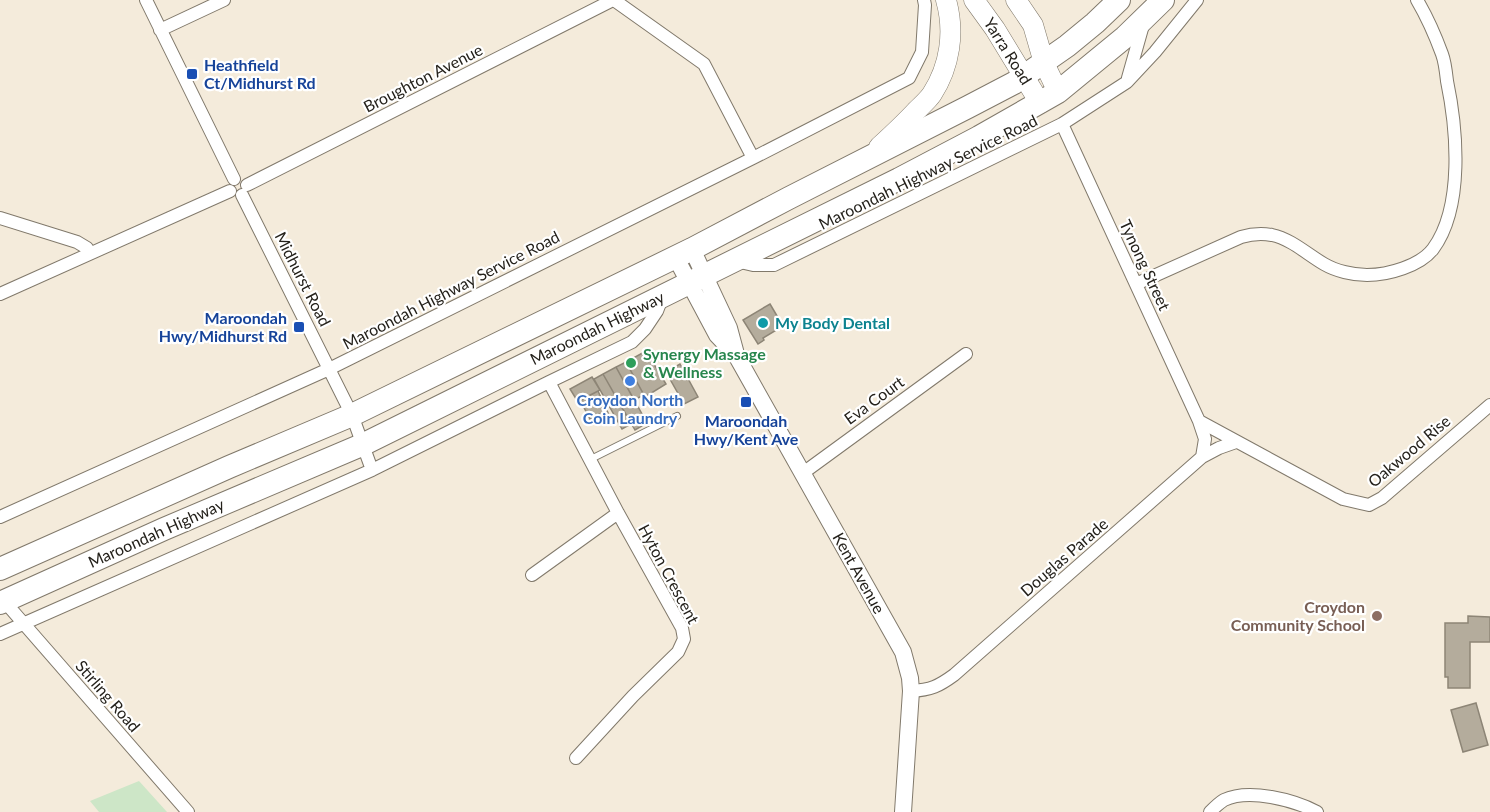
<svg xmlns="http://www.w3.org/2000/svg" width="1490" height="812" font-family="Lato,sans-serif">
<rect width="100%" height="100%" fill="#f4ebdb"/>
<!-- green -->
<path fill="#cde6c7" d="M139 781 167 812H99L90 801Z"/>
<!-- building -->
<path fill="#b4ac9c" stroke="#8d8576" stroke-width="1.5" d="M770 304 783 326 763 338 764 340 758 344 743 320Z
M646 351 666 384 645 397 626 362Z
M626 362 644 395 634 400 616 367Z
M680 364 698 397 684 404 666 372Z
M616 367 647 423 635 430 603 374Z
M603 374 631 424 622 429 594 379Z
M592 377 600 390 578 402 570 389Z
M598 391 609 415 601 419 599 414 590 419 580 400Z
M1468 616 1490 617V642H1470V688H1448V677H1445V623H1468Z
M1476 703 1488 745 1463 752 1451 710Z"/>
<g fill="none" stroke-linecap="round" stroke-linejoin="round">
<defs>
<path id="lane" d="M591 459 677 416"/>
<path id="street" d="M146 0 234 179
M614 0 704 64 753 158
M160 30 224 0
M1128 78 1143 25
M1062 124 1199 421 1205 439 1202 457
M247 185 613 0
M242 195 352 415 372 470
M0 218 77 242 87 248 90 253
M736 261 753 265H774L1062 124 1127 82 1155 52 1197 0
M1136 284 1241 237C1251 234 1261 233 1272 235 1291 239 1307 254 1324 264 1336 271 1353 275 1367 275 1388 275 1420 266 1433 249 1464 207 1457 129 1447 81 1446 72 1445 62 1442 54 1435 35 1427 17 1417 0
M0 294 230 191
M549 382 618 513 682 628 684 639 678 652 633 696 576 758
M1199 421 1343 499 1369 505 1382 498 1490 405
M803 473 966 354
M0 517 329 369 753 158 909 78 922 52 925 5 924 0
M532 575 618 513
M4 601 188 812
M0 634 372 470 549 382 632 342 645 329 657 311 662 298
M911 691C931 690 939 686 954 675L1202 457 1219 448 1236 442
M1210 812C1214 808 1219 803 1224 800 1249 788 1294 800 1317 812"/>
<path id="secondary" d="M692 249 729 328 736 354
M676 258 717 335 736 355 903 652 910 678 911 691 903 812"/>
<path id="primary" d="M974 0 995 29 1040 103
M1016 0 1033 25 1044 63 1058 92
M879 147C892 135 904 124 916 111 921 106 928 100 932 94 950 66 955 32 946 0"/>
<path id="highway" d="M0 569 229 467 352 415 692 249 789 198 968 107 1014 83 1067 46 1095 23 1119 0
M0 603 164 529 364 444 899 179 979 137 1058 92 1125 37 1163 0"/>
</defs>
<!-- lane casing -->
<use href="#lane" stroke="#81796b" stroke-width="8"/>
<!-- street casing -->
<use href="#street" stroke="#81796b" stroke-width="14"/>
<!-- secondary casing -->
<use href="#secondary" stroke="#81796b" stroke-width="18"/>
<!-- primary casing -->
<use href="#primary" stroke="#81796b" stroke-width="21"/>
<!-- highway casing -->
<use href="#highway" stroke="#81796b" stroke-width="24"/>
<!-- lane -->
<use href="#lane" stroke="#fff" stroke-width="6"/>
<!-- street -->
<use href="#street" stroke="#fff" stroke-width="12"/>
<!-- secondary -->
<use href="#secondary" stroke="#fff" stroke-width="16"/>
<!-- primary -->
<use href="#primary" stroke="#fff" stroke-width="20"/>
<!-- highway -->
<use href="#highway" stroke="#fff" stroke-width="22"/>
</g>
<!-- markers -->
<g fill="#1a4fb4" stroke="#fff" stroke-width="2">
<rect x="186" y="68" width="12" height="12" rx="3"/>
<rect x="293" y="321" width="12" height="12" rx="3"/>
<rect x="740" y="396" width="12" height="12" rx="3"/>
</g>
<circle fill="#0f9aa8" stroke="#fff" stroke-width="2" cx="763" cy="323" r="6"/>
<circle fill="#2e9e5b" stroke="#fff" stroke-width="2" cx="631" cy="363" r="6"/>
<circle fill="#3f7fe0" stroke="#fff" stroke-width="2" cx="630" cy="381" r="6"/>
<circle fill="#8d6e63" stroke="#fff" stroke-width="2" cx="1377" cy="616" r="6"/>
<g text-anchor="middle" stroke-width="4.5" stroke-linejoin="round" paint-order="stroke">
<!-- street labels -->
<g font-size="16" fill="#24211b" stroke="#fff">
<text transform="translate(1008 51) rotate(58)" y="6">Yarra Road</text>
<text transform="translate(423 78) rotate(-27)" y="6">Broughton Avenue</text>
<text transform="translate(928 172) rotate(-26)" y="6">Maroondah Highway Service Road</text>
<text transform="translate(1145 265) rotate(65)" y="6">Tynong Street</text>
<text transform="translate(303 279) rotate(63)" y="6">Midhurst Road</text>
<text transform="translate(451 290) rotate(-27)" y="6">Maroondah Highway Service Road</text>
<text transform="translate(597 328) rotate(-26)" y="6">Maroondah Highway</text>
<text transform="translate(874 400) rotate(-36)" y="6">Eva Court</text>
<text transform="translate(1409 451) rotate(-40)" y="6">Oakwood Rise</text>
<text transform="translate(156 533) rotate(-24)" y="6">Maroondah Highway</text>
<text transform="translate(1064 557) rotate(-41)" y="6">Douglas Parade</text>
<text transform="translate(859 573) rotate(61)" y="6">Kent Avenue</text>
<text transform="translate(669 574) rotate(62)" y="6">Hyton Crescent</text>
<text transform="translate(108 696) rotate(49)" y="6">Stirling Road</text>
</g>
<!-- transit labels -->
<g font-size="16" font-weight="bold" fill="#164399" stroke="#fff" text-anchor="start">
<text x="204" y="71">Heathfield<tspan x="204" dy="18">Ct/Midhurst Rd</tspan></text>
<text x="287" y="324" text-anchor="end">Maroondah<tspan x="287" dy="18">Hwy/Midhurst Rd</tspan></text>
<text x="746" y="427" text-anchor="middle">Maroondah<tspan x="746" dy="18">Hwy/Kent Ave</tspan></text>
</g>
<!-- culture labels -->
<g font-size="16" font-weight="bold" fill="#0d838f" stroke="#fff" text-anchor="start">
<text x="775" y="329">My Body Dental</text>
</g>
<!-- leisure labels -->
<g font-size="16" font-weight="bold" fill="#27864d" stroke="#fff" text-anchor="start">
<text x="643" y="360">Synergy Massage<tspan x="643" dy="18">&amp; Wellness</tspan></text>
</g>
<!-- shop labels -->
<g font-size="16" font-weight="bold" fill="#366cbe" stroke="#fff">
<text x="630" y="406">Croydon North<tspan x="630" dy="18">Coin Laundry</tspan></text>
</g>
<!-- education labels -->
<g font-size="16" font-weight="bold" fill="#785e54" stroke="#fff" text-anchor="end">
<text x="1365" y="613">Croydon<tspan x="1365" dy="18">Community School</tspan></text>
</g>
</g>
</svg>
